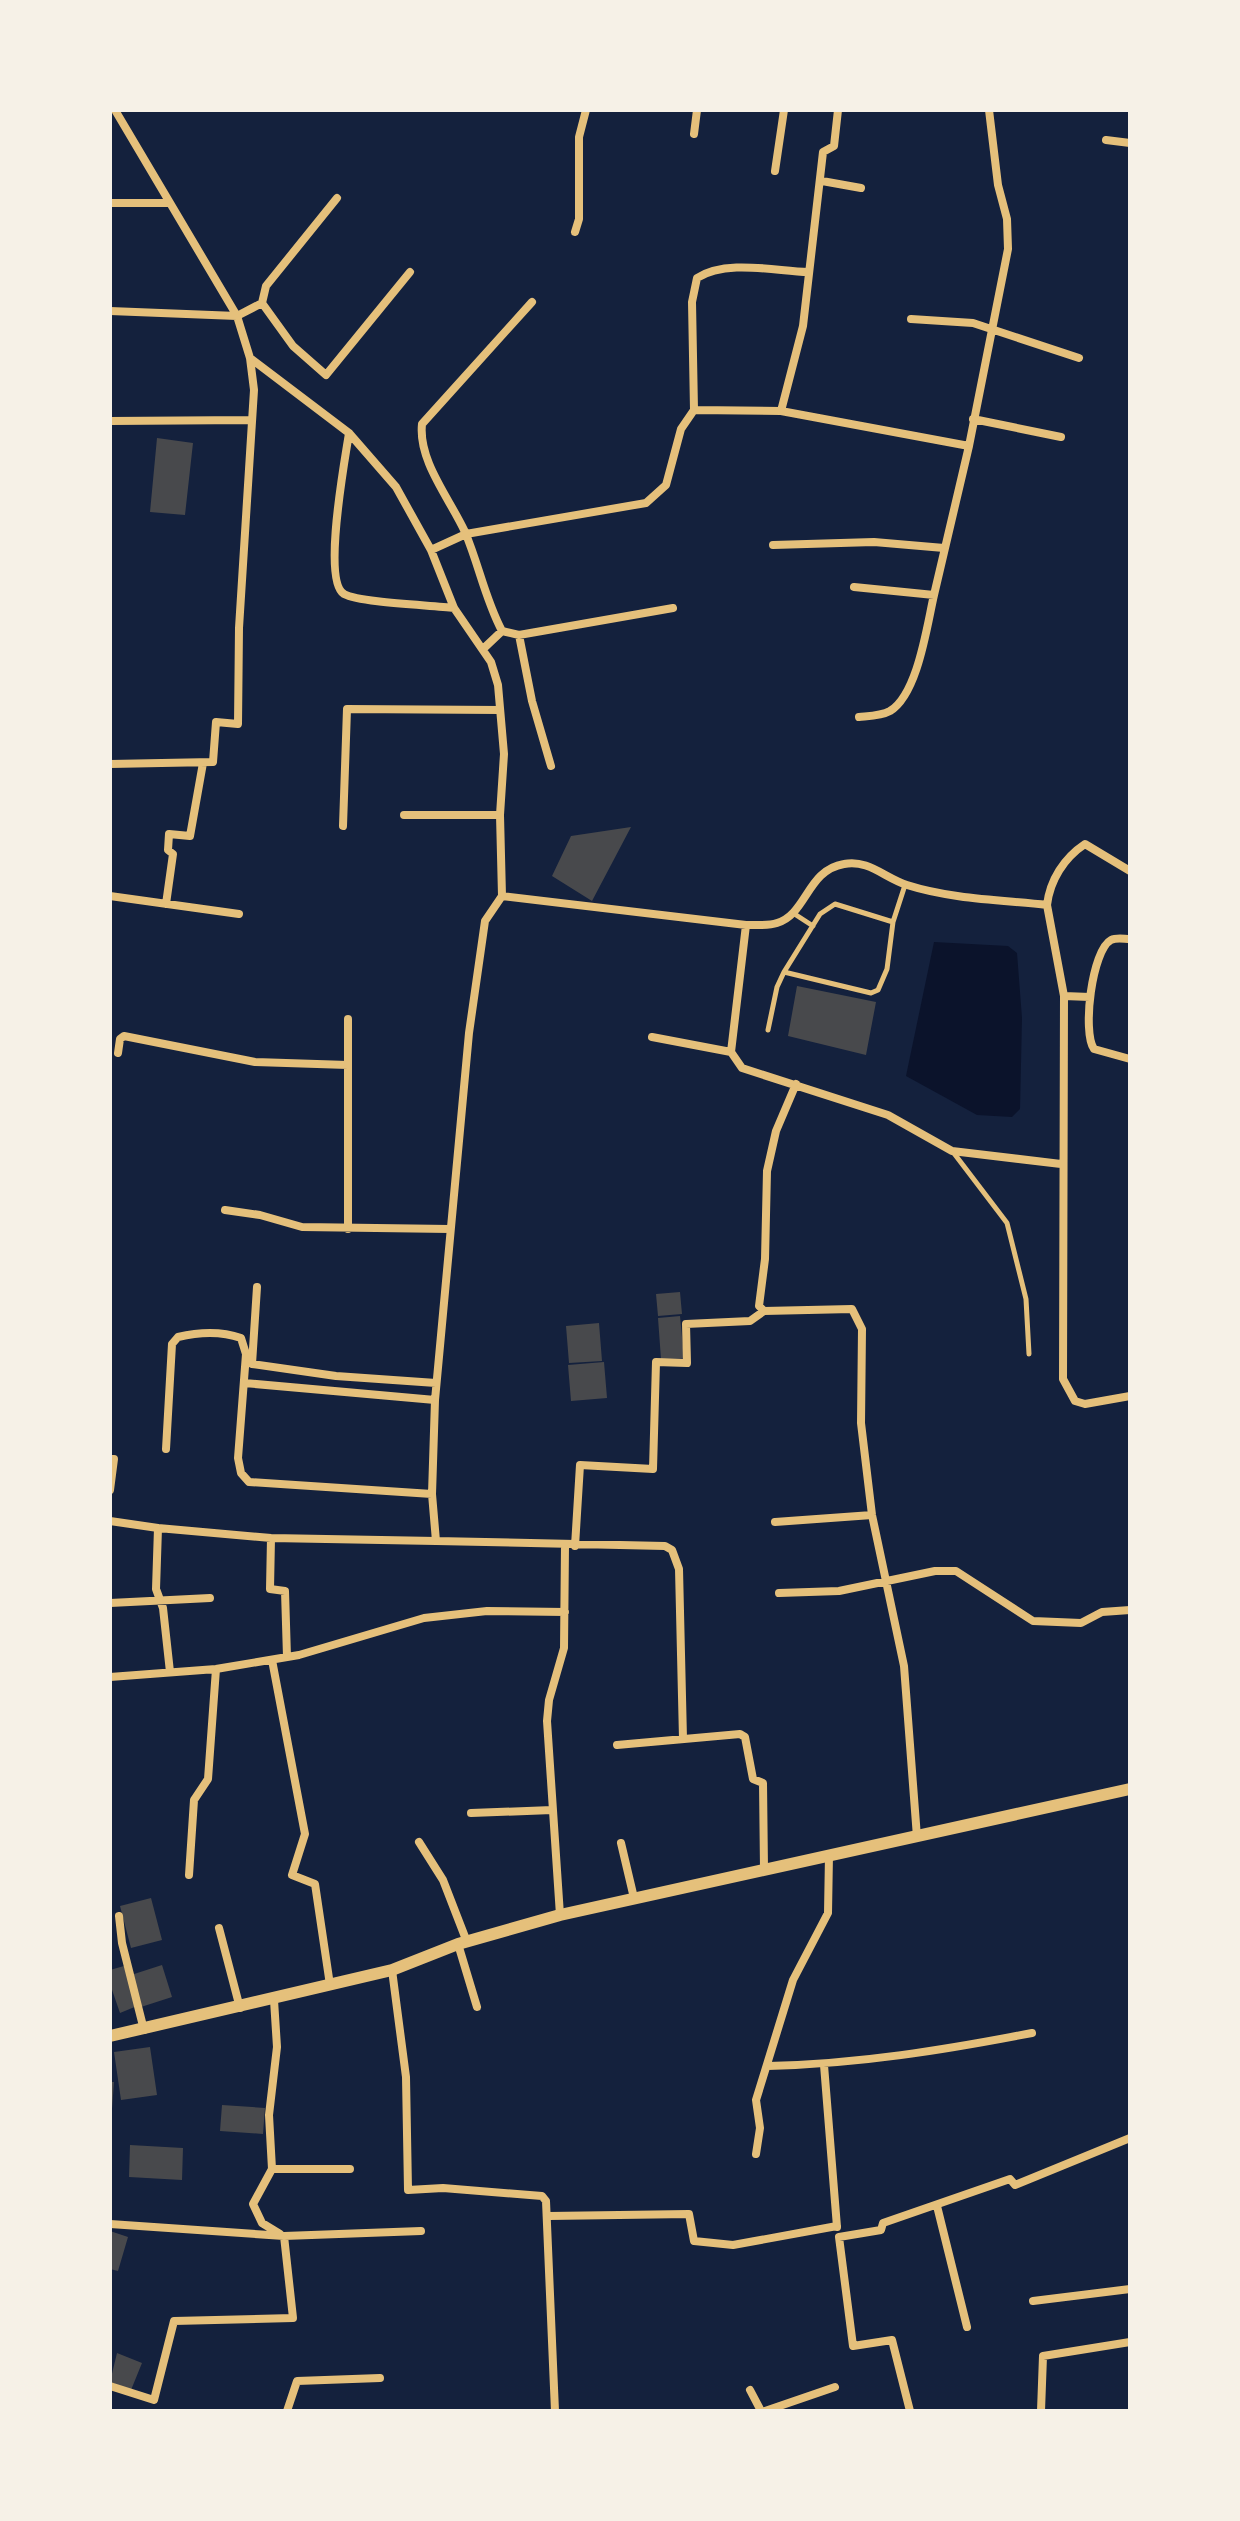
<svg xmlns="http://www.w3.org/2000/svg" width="1240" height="2521" font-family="'Source Sans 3',sans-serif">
<rect width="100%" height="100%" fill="#14213d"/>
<!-- water -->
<path fill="#0b132b" d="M934 942 1008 946 1017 953 1022 1018 1020 1109 1012 1117 977 1115 906 1076Z"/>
<!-- building -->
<path fill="#48494c" d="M157 438 193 443 185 515 150 512Z
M631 827 592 901 552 876 571 836Z
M797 986 876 1002 866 1055 788 1036Z
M680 1292 682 1314 658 1316 656 1294Z
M680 1316 684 1358 661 1359 658 1318Z
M599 1323 602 1361 569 1363 566 1326Z
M604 1362 607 1398 571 1401 568 1365Z
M151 1898 162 1940 131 1948 120 1906Z
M162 1965 172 1997 141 2007 131 1975Z
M124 1966 137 2006 120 2013 110 1984V1970Z
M150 2047 157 2095 121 2100 114 2052Z
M110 2082H114L112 2109H110Z
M222 2105 265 2108 263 2134 220 2131Z
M130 2145 183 2148 182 2180 129 2177Z
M110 2231 128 2237 118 2271 110 2269Z
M117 2353 142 2363 131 2390 110 2382Z"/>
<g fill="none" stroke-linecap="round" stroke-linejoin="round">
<!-- service -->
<path stroke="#e5c07b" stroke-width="5" d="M793 913 813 926
M893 922 835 904 820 914 784 972 871 993 878 990 887 969 893 922 905 885
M768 1030 777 987 784 972
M953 1152 1007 1223 1026 1299 1029 1354"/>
<!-- minor -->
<path stroke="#e5c07b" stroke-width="8" d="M115 110 237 316 250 358 349 433 396 487 431 550 454 608 491 662 498 685 504 754 500 815 502 896
M694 134 697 110
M1106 140 1130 143
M775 171 784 110
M822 181 861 188
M110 203H168
M575 232 579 219V137L586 110
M532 302 422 424C418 461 450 499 465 532 479 565 485 599 502 631L519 635 673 608
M262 303 293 346 326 375 410 272
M110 311 237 316 262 303 266 286 337 198
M911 319 973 323 1079 358
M694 410 692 302 697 278C726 259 775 271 808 272
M781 411 803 326 823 152 834 146 838 110
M973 419 1061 437
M110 421 250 420
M349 433C345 460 322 581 344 594 361 603 431 605 454 608
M773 545 874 542 944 548
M431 550 466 534 646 503 666 485 681 429 694 410 781 411 969 446
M854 587 934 595 969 446 1008 249 1007 219 998 185 989 110
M519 635 532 701 551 766
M483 649 502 631
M859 717C869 716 881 716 890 711 918 694 927 625 934 595
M110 764 213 762 216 722 238 724 239 628 254 390 250 358
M404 815H500
M343 826 347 709 500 710
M1130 871 1085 844C1064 858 1050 880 1047 905L1064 996 1063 1379 1075 1401 1085 1404 1130 1396
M110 896 239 914
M502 896 485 921 469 1033 435 1400 432 1494 436 1541 665 1546 672 1550 679 1569 683 1739
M502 896 746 925C756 925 768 926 777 923 807 914 807 870 844 864 868 859 885 878 907 885 951 899 1001 900 1047 905
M166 904 173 854 168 850 169 834 190 836 203 763
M746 925 731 1052 742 1068 888 1115 952 1151 1061 1164
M1130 939C1124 939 1117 937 1111 940 1092 950 1082 1032 1094 1049L1130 1059
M1064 996 1090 997
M348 1019V1229
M652 1037 731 1052
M118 1053 120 1039 124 1036 255 1062 348 1065
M225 1210 260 1215 302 1227 450 1229
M257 1287 252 1364 336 1376 436 1383
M764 1311 759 1306 765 1259 767 1171 776 1131 796 1084
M244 1383 435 1400
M166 1449 172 1344 178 1337C199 1332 221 1331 241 1338L246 1354 238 1458 241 1473 249 1482 432 1494
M110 1459H114L110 1490
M110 1521 158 1528 156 1589 163 1608 170 1672
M775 1522 872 1515
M158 1528 271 1538 436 1541
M271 1538 270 1589 285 1591 287 1657
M575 1546 580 1465 653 1469 656 1362 687 1363 686 1324 750 1321 764 1311 852 1309 862 1329 861 1423 872 1515 904 1666 917 1837
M779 1593 839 1591 935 1571H956L1033 1621 1081 1623 1102 1612 1130 1610
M110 1603 210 1598
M272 1660 305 1834 292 1875 315 1884 330 1985
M110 1677 216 1669 299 1655 424 1618 487 1611 565 1612
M617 1745 740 1734 745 1737 753 1779 763 1783 764 1869
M471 1813 552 1810
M419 1842 443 1880 467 1942
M621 1843 634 1898
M189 1875 194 1800 208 1779 216 1669
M560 1915 547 1721 549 1700 564 1648 565 1546
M119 1916 122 1943 144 2030
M219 1928 240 2008
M458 1944 477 2007
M392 1970 406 2077 408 2190 443 2188 542 2196 546 2201 555 2411
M274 2000 277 2047 269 2115 272 2169 253 2204 262 2223 280 2234
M824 2065 837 2227
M768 2066C858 2064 944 2050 1032 2033
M756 2154 760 2128 756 2100 793 1980 828 1913 829 1855
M272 2169H350
M937 2206 967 2327
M549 2216 689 2214 694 2241 733 2245 837 2226
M110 2224 284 2236 421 2231
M1033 2301 1130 2289
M110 2386 154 2400 174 2321 293 2318 284 2236
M750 2390 761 2411
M287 2411 297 2381 380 2378
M765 2411 835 2387
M910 2411 892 2340 853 2346 839 2237 881 2230 883 2223 1010 2179 1015 2185 1130 2138
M1041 2411 1043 2356 1130 2342"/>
<!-- tertiary -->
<path stroke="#e5c07b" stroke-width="12" d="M110 2036 392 1970 458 1944 560 1915 1130 1789"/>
</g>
<!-- border -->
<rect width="1240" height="2521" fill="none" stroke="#f6f1e7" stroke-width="224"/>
</svg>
